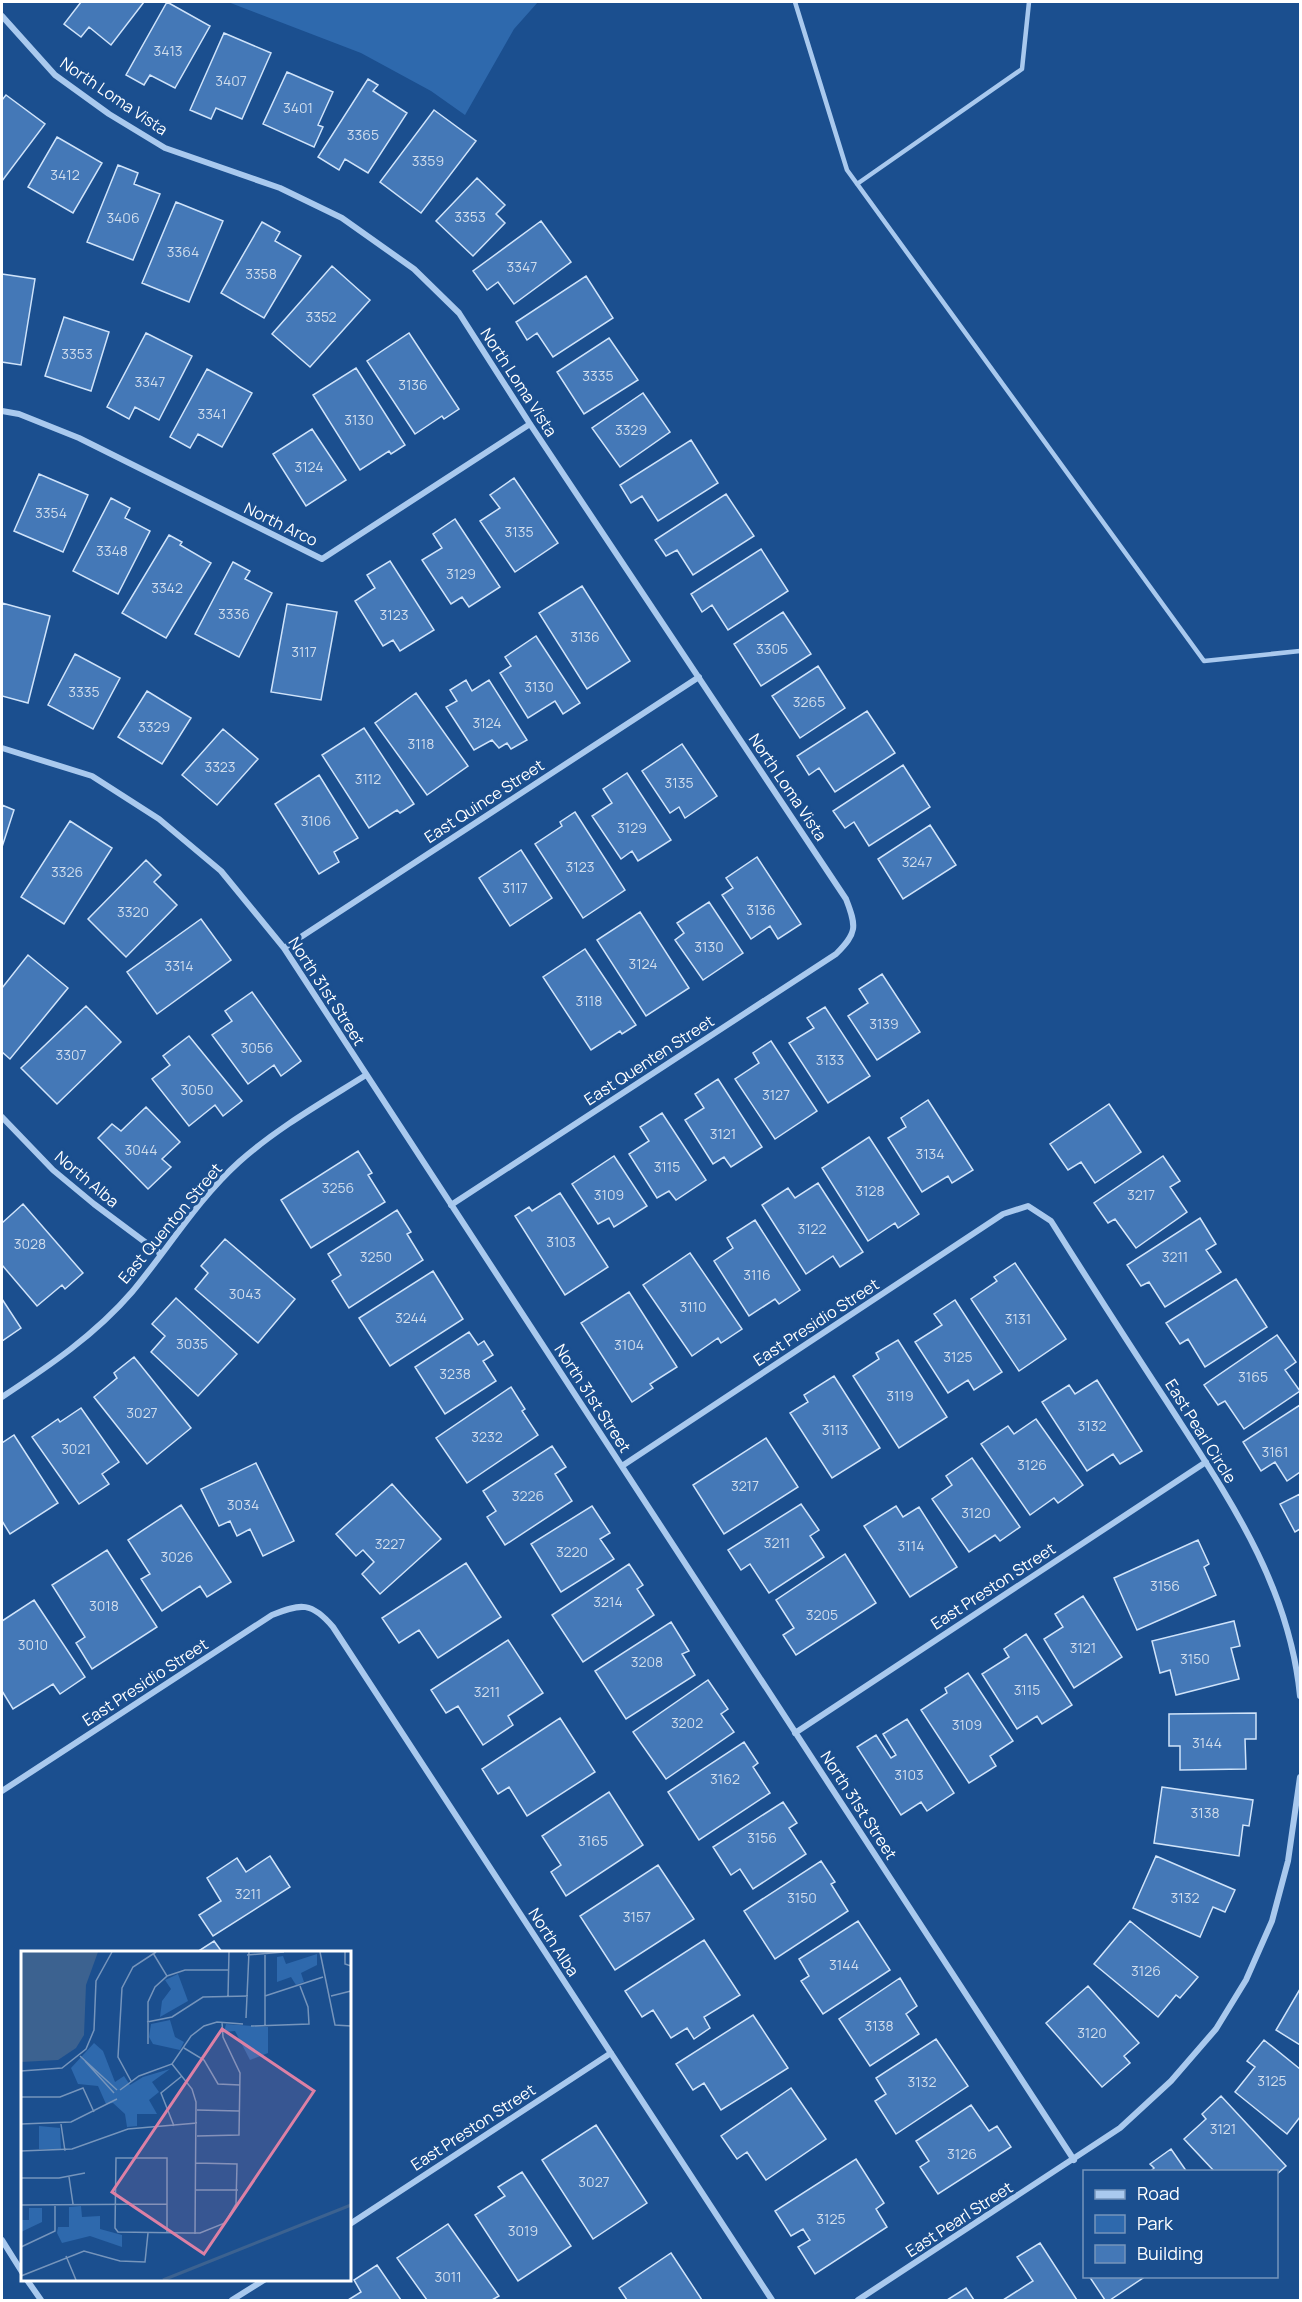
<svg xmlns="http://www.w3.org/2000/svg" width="1302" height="2302" font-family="Manrope,sans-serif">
<rect width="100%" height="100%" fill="#1b4f8f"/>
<!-- green -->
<path fill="#2e69ad" d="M228 2H538L514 29 465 115 431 91 361 53Z"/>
<!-- building -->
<path fill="#4478b7" stroke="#cfe3fa" stroke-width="1.5" d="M81 2H144L111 45 89 27 81 37 64 24Z
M167 2 210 26 175 88 150 75 144 85 126 75Z
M224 33 271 53 242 119 216 108 211 119 190 110Z
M287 72 333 92 318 125 323 127 314 147 263 124Z
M368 79 378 85 373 91 407 113 368 173 345 159 339 170 318 157Z
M6 95 45 124 2 181V100Z
M434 110 476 141 421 213 380 182Z
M57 137 102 163 73 213 28 187Z
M118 165 138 173 134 184 160 194 133 260 87 242Z
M477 178 505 205 496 214 505 223 473 256 436 221Z
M176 202 223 221 189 302 142 283Z
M541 221 571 262 514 304 498 282 487 290 473 271Z
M262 222 280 232 275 241 301 256 264 318 221 293Z
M332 266 370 300 310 367 272 334Z
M2 274 35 279 21 365 2 362Z
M586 276 613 318 553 357 537 333 527 340 516 322Z
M64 317 109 332 91 391 45 376Z
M146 333 192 356 159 420 135 407 129 419 107 407Z
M409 333 459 409 444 419 442 416 415 434 367 361Z
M609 338 638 380 584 414 557 372Z
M356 368 405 445 391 454 389 451 360 470 313 395Z
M207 369 252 393 222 447 198 434 190 448 170 437Z
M643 393 670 432 620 467 592 428Z
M312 429 346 480 306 506 273 454Z
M691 440 718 483 658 521 642 496 631 503 620 485Z
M39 474 88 495 63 552 14 531Z
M514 478 558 543 515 572 480 521 500 508 490 495Z
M726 494 754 536 693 575 677 550 666 556 655 540Z
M111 498 130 508 125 518 150 531 118 594 73 571Z
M455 519 500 587 469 607 462 597 451 604 422 560 442 548 433 534Z
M169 535 182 542 180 545 211 563 166 638 122 613Z
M761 549 788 591 728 630 712 605 702 612 691 594Z
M390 561 434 630 400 651 393 640 383 646 355 601 375 588 367 575Z
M233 562 250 571 245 579 272 593 239 657 195 634Z
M582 586 630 661 587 689 539 613Z
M2 603 50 616 28 703 2 696Z
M287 604 337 612 321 700 271 692Z
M783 612 811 654 761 686 734 644Z
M536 636 580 703 563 714 555 701 528 718 500 673 511 666 505 657Z
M75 654 120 678 93 729 48 705Z
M818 666 845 708 800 738 772 696Z
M466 680 472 691 489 680 527 740 511 749 507 743 499 748 492 740 474 750 446 707 457 701 450 690Z
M147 691 191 718 162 764 118 737Z
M416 693 468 766 427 795 375 723Z
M867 711 895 753 835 792 819 768 809 775 797 756Z
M364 728 414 804 400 813 397 810 369 828 322 755Z
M223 729 258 759 217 805 182 775Z
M682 744 717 796 685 818 679 807 670 813 642 771Z
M903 765 930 807 869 846 854 822 845 828 833 811Z
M627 773 671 840 638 861 632 851 621 859 592 816 612 803 603 789Z
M319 775 358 838 334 852 339 862 319 874 275 804Z
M2 805 14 810 2 847Z
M575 812 625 890 583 918 535 844 562 826 560 822Z
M70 821 112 848 64 924 21 897Z
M930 825 956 865 903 899 878 859Z
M521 850 552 898 510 926 479 878Z
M757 857 801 924 778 939 770 926 751 939 722 895 733 888 726 878Z
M146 860 161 875 154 882 177 905 126 957 88 919Z
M709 902 743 953 703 980 675 940 684 933 677 923Z
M640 912 689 988 646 1016 597 940Z
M201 919 231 960 157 1014 127 972Z
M585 949 636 1025 622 1034 620 1031 591 1050 543 977Z
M28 955 68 988 10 1059 2 1052V988Z
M882 974 920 1032 877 1060 848 1016 868 1003 859 989Z
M252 992 301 1061 281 1076 274 1065 248 1084 212 1035 232 1021 225 1011Z
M86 1006 121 1042 57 1104 21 1068Z
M825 1007 870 1076 828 1103 789 1043 814 1028 807 1018Z
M189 1036 242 1101 223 1116 215 1105 189 1126 152 1079 170 1065 163 1056Z
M771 1041 817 1111 775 1139 735 1079 759 1063 753 1053Z
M718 1079 762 1147 731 1167 724 1157 713 1164 685 1120 704 1108 695 1094Z
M928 1100 973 1170 952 1183 948 1176 922 1192 888 1138 906 1127 901 1118Z
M1109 1104 1141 1152 1095 1183 1081 1162 1068 1170 1050 1144Z
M146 1107 180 1142 162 1159 171 1167 148 1189 98 1138 112 1124 121 1131Z
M662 1113 706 1180 676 1200 669 1191 657 1198 629 1154 649 1141 640 1127Z
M869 1137 919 1214 898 1228 895 1223 868 1241 822 1168Z
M358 1151 372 1173 368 1175 385 1202 311 1248 281 1200Z
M614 1156 647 1206 614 1227 609 1218 598 1224 572 1184Z
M1163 1156 1180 1181 1170 1187 1187 1212 1136 1248 1115 1219 1108 1223 1094 1203Z
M818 1183 863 1252 840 1267 833 1256 806 1274 762 1205 788 1188 795 1198Z
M560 1193 608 1267 565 1295 515 1216 529 1207 532 1211Z
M23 1204 83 1273 65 1289 62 1285 37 1306 2 1265V1223Z
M397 1210 411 1232 407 1234 423 1260 349 1308 332 1281 341 1275 328 1254Z
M1200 1218 1216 1244 1206 1250 1221 1272 1165 1307 1149 1282 1141 1286 1127 1265Z
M755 1220 800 1290 779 1304 775 1299 749 1316 714 1261 733 1248 727 1238Z
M225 1239 295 1299 258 1343 195 1289 208 1273 201 1266Z
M690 1253 742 1329 721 1343 718 1338 692 1356 643 1285Z
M1015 1263 1066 1339 1019 1371 971 1299 997 1281 994 1277Z
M433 1271 463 1319 390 1366 359 1318Z
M1236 1279 1267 1327 1205 1367 1188 1339 1180 1344 1166 1323Z
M629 1292 677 1367 650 1384 653 1388 632 1402 581 1323Z
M176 1298 237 1354 198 1396 151 1352 165 1336 152 1324Z
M2 1299 21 1328 2 1341Z
M955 1300 1002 1372 974 1390 968 1380 948 1393 915 1342 942 1325 934 1314Z
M469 1332 478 1345 484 1341 493 1355 483 1361 496 1381 445 1414 415 1367Z
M1277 1335 1296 1362 1285 1370 1300 1391 1244 1429 1225 1401 1218 1405 1204 1385Z
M898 1340 947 1417 899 1448 853 1376 879 1359 876 1353Z
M134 1357 191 1428 147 1464 94 1397 117 1378 114 1373Z
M834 1376 880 1448 832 1478 790 1413 808 1402 804 1395Z
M1097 1380 1142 1451 1120 1464 1113 1454 1087 1471 1042 1402 1069 1385 1075 1394Z
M511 1387 525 1409 522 1411 538 1435 467 1483 436 1438Z
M1300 1405V1472L1287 1481 1275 1462 1261 1471 1243 1442Z
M81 1408 119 1462 102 1474 109 1484 79 1504 32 1437 58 1419 60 1422Z
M1036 1419 1083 1485 1058 1503 1054 1498 1030 1515 981 1444 1008 1426 1014 1434Z
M14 1435 58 1503 10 1534 2 1521V1443Z
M766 1438 798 1487 724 1534 693 1485Z
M552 1446 566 1467 555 1474 572 1501 505 1545 487 1517 496 1511 483 1491Z
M972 1458 1020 1527 1000 1541 995 1535 969 1552 932 1499 952 1485 946 1476Z
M256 1463 294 1541 263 1556 250 1529 237 1536 230 1521 219 1526 201 1489Z
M392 1484 441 1539 380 1594 362 1574 374 1562 363 1550 356 1556 336 1534Z
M1300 1494V1529L1295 1532 1280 1504Z
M801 1504 819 1530 810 1536 824 1557 769 1593 750 1564 741 1570 728 1550Z
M181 1505 231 1582 207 1597 200 1586 162 1611 141 1579 150 1574 128 1540Z
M592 1506 610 1533 600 1539 614 1559 561 1592 531 1544Z
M896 1506 903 1517 919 1507 957 1567 910 1597 864 1526Z
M1198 1540 1209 1564 1204 1567 1216 1595 1137 1630 1114 1578Z
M107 1550 157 1627 92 1669 76 1643 85 1637 52 1585Z
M845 1554 876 1603 796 1655 783 1635 794 1628 776 1600Z
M466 1563 501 1617 438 1658 419 1630 399 1643 382 1618Z
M629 1564 643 1585 637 1589 654 1615 583 1662 552 1615Z
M1083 1596 1122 1657 1074 1688 1044 1639 1063 1627 1055 1614Z
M34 1600 85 1677 60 1694 53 1684 13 1709 2 1691V1621Z
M1234 1621 1240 1646 1231 1648 1239 1679 1176 1695 1170 1670 1160 1673 1152 1641Z
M671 1622 689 1651 682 1654 695 1675 626 1719 595 1671Z
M1026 1634 1072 1705 1042 1724 1037 1716 1017 1729 982 1674 1009 1657 1004 1649Z
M508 1640 543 1693 508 1716 513 1725 483 1745 458 1706 446 1713 431 1690Z
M968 1673 1013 1741 990 1756 996 1766 969 1783 921 1710 947 1693 945 1688Z
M708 1680 728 1709 721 1714 734 1732 666 1779 633 1732Z
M1256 1713V1739H1245L1246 1769 1180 1770V1746H1169V1714Z
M560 1718 595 1772 527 1816 509 1787 498 1794 482 1769Z
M907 1719 954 1793 927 1811 921 1802 901 1815 857 1747 876 1735 891 1758 896 1755 883 1734Z
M744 1742 758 1763 753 1767 770 1793 699 1840 668 1792Z
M1162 1787 1253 1800 1249 1826 1243 1825 1239 1856 1154 1843Z
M609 1792 643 1845 566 1896 551 1872 561 1865 542 1836Z
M783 1802 797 1823 789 1828 806 1854 753 1889 740 1869 731 1875 713 1847Z
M270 1856 290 1887 213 1936 199 1915 221 1901 207 1878 237 1858 246 1872Z
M1156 1856 1235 1890 1225 1912 1213 1907 1200 1937 1133 1908Z
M821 1861 835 1882 831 1884 848 1911 775 1959 744 1911Z
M658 1865 694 1919 615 1970 580 1916Z
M858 1921 890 1970 823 2014 801 1981 809 1976 799 1959Z
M1130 1921 1198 1977 1180 1998 1176 1995 1158 2017 1094 1964Z
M704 1940 740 1995 704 2017 710 2028 694 2039 687 2028 671 2038 653 2010 642 2017 625 1991Z
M214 1941 222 1952H197Z
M900 1978 917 2006 906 2014 919 2034 870 2066 839 2019Z
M1088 1986 1139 2043 1124 2056 1130 2063 1102 2087 1046 2023Z
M1300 1989V2045L1276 2030Z
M753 2015 788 2068 721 2110 704 2083 693 2090 676 2064Z
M936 2039 968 2086 896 2134 875 2101 886 2094 876 2078Z
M1264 2040 1300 2069V2117L1287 2134 1235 2092 1255 2067 1247 2061Z
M791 2088 826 2139 766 2180 747 2152 737 2159 721 2136Z
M1221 2096 1286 2166 1276 2175V2172H1215L1184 2139 1206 2119 1202 2114Z
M971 2105 989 2131 997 2126 1011 2147 938 2194 920 2167 929 2161 916 2141Z
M596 2125 647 2203 593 2239 542 2160Z
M1171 2149 1187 2172H1150L1154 2168 1150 2164Z
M856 2159 884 2203 876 2209 887 2227 815 2274 798 2247 810 2240 803 2229 791 2236 775 2211Z
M522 2172 571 2246 518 2281 475 2215 505 2196 498 2187Z
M448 2224 499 2296 492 2300H427L397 2258Z
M1040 2243 1077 2300H1003L1033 2281 1017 2257Z
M671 2253 702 2300H627L619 2288Z
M377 2265 401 2300H348L361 2292 354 2280Z
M1089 2276H1146L1110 2300H1105Z
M966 2288 974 2300H947Z"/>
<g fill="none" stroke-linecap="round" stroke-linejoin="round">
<!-- lane -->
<path stroke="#a9c9ee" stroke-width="4.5" d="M795 2 847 170 1204 661 1300 651
M857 184 1022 69 1029 2"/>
<!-- street -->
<path stroke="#a9c9ee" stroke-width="6" d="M2 16 55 75 109 114 165 148 280 188 342 218 414 269 459 313 530 424 846 899C857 927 857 933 836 954L451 1205
M2 411 19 414 79 438 322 559 530 424
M2 748 92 776 159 819 221 871 284 948 1074 2160
M284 948 699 677
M2 1117 53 1170 94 1204 161 1254
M2 1397C49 1366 95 1335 132 1292 168 1249 197 1200 239 1162 277 1128 323 1102 366 1075
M622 1466 1003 1214 1028 1206 1051 1221C1090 1283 1129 1344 1169 1405 1228 1497 1289 1584 1300 1696
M795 1733 1206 1462
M2 1791 272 1615C301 1603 312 1602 333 1627L772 2300
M350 2224 611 2053
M2 2240 22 2272
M27 2280 41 2300
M232 2300 264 2280
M858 2300 1120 2128 1171 2081 1216 2029 1246 1980 1272 1921 1288 1861 1300 1777"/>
</g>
<g text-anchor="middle" stroke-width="6" stroke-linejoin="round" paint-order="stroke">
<!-- number labels -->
<g font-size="14" fill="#d0dded">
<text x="168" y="56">3413</text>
<text x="231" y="86">3407</text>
<text x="298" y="113">3401</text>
<text x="363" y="140">3365</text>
<text x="428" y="166">3359</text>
<text x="65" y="180">3412</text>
<text x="470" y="222">3353</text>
<text x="123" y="223">3406</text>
<text x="183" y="257">3364</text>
<text x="522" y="272">3347</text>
<text x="261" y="279">3358</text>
<text x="321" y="322">3352</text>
<text x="77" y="359">3353</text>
<text x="598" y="381">3335</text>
<text x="150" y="387">3347</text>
<text x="413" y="390">3136</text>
<text x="212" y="419">3341</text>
<text x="359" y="425">3130</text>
<text x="631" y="435">3329</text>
<text x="309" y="472">3124</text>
<text x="51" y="518">3354</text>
<text x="519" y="537">3135</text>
<text x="112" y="556">3348</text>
<text x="461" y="579">3129</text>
<text x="167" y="593">3342</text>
<text x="234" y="619">3336</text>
<text x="394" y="620">3123</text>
<text x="585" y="642">3136</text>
<text x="772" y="654">3305</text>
<text x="304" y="657">3117</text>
<text x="539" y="692">3130</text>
<text x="84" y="697">3335</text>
<text x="809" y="707">3265</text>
<text x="487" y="728">3124</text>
<text x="154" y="732">3329</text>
<text x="421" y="749">3118</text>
<text x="220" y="772">3323</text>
<text x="368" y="784">3112</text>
<text x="679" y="788">3135</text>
<text x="316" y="826">3106</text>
<text x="632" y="833">3129</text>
<text x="917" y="867">3247</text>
<text x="580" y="872">3123</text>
<text x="67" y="877">3326</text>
<text x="515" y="893">3117</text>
<text x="761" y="915">3136</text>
<text x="133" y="917">3320</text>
<text x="709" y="952">3130</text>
<text x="643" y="969">3124</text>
<text x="179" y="971">3314</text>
<text x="589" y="1006">3118</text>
<text x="884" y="1029">3139</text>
<text x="257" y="1053">3056</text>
<text x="71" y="1060">3307</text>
<text x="830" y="1065">3133</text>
<text x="197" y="1095">3050</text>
<text x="776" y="1100">3127</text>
<text x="723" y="1139">3121</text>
<text x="141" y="1155">3044</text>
<text x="930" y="1159">3134</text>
<text x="667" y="1172">3115</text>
<text x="338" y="1193">3256</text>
<text x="870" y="1196">3128</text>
<text x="609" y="1200">3109</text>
<text x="1141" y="1200">3217</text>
<text x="812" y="1234">3122</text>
<text x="561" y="1247">3103</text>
<text x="30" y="1249">3028</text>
<text x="376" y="1262">3250</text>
<text x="1175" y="1262">3211</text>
<text x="757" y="1280">3116</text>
<text x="245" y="1299">3043</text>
<text x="693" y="1312">3110</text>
<text x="411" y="1323">3244</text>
<text x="1018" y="1324">3131</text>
<text x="192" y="1349">3035</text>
<text x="629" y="1350">3104</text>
<text x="958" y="1362">3125</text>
<text x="455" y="1379">3238</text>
<text x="1253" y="1382">3165</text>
<text x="900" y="1401">3119</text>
<text x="142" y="1418">3027</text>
<text x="1092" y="1431">3132</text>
<text x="835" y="1435">3113</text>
<text x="487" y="1442">3232</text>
<text x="76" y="1454">3021</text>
<text x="1275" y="1457">3161</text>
<text x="1032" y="1470">3126</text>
<text x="745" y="1491">3217</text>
<text x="528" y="1501">3226</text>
<text x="243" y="1510">3034</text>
<text x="976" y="1518">3120</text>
<text x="777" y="1548">3211</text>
<text x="390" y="1549">3227</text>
<text x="911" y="1551">3114</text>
<text x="572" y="1557">3220</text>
<text x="177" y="1562">3026</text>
<text x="1165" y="1591">3156</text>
<text x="608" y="1607">3214</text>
<text x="104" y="1611">3018</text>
<text x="822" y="1620">3205</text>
<text x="33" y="1650">3010</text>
<text x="1083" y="1653">3121</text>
<text x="1195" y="1664">3150</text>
<text x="647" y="1667">3208</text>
<text x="1027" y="1695">3115</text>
<text x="487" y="1697">3211</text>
<text x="687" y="1728">3202</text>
<text x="967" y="1730">3109</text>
<text x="1207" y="1748">3144</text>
<text x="909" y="1780">3103</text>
<text x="725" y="1784">3162</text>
<text x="1205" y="1818">3138</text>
<text x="762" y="1843">3156</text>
<text x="593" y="1846">3165</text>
<text x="248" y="1899">3211</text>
<text x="802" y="1903">3150</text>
<text x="1185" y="1903">3132</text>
<text x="637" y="1922">3157</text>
<text x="844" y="1970">3144</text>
<text x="1146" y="1976">3126</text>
<text x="879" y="2031">3138</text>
<text x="1092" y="2038">3120</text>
<text x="1272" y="2086">3125</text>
<text x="922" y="2087">3132</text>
<text x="1223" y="2134">3121</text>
<text x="962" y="2159">3126</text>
<text x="594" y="2187">3027</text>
<text x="831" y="2224">3125</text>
<text x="523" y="2236">3019</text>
<text x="448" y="2282">3011</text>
</g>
<!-- street labels -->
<g font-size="16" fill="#fff" stroke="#1b4f8f">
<text transform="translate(114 96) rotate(34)" y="6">North Loma Vista</text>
<text transform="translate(519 382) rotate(57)" y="6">North Loma Vista</text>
<text transform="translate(281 524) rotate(26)" y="6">North Arco</text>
<text transform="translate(788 787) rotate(56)" y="6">North Loma Vista</text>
<text transform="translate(484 801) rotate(-33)" y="6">East Quince Street</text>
<text transform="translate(327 991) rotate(57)" y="6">North 31st Street</text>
<text transform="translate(649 1060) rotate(-33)" y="6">East Quenten Street</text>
<text transform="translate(87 1179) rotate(40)" y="6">North Alba</text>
<text transform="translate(170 1223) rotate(-50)" y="6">East Quenton Street</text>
<text transform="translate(816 1322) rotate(-33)" y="6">East Presidio Street</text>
<text transform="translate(593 1398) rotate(57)" y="6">North 31st Street</text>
<text transform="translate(1201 1431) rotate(58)" y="6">East Pearl Circle</text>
<text transform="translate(993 1586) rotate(-33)" y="6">East Preston Street</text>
<text transform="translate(145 1682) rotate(-33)" y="6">East Presidio Street</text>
<text transform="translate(859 1805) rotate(57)" y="6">North 31st Street</text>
<text transform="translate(554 1942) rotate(57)" y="6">North Alba</text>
<text transform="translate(473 2127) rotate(-33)" y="6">East Preston Street</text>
<text transform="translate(959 2219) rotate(-33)" y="6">East Pearl Street</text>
</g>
</g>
<!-- overview -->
<g transform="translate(21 1951)">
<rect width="330" height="330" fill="#1b4f8f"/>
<path d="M296 3V14L280 22 283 31 275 34 270 26 256 31V6L262 5 265 13ZM157 23 167 50 139 66 141 50 150 38 144 29ZM149 69 154 86 163 91 159 99 132 93 128 86 130 73ZM205 73 247 76V102L229 109 214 80 203 81ZM73 92 82 100 94 131 103 125 109 134 122 126 149 118 131 131 138 141 128 149 136 163H116V175L106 176 104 163 92 152 85 153 77 135 57 133 50 117ZM18 175 39 177 40 198H18ZM60 255 61 266 79 265V278L101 284V296L69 285 41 292 36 282 37 276H48V256ZM8 257H21V271L0 281V269H8Z" fill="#2e69ad"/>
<path d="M0 1H77L65 34 63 84 55 97 37 109 0 111Z" fill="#3c6290"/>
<path fill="none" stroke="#3c6290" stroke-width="3" d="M142 329 330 254"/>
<path fill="none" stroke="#7695bc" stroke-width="1.5" d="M299 1 314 74 330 75M324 1V13L330 15M226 4 263 1M146 25 164 19H208M207 45 208 1M244 45 302 26M310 45 330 40M225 67 228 1M126 71 151 66 182 46 227 45M244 74V4M230 75 288 73 287 56 279 35M127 93V51L134 36 146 25 132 2M163 97 183 109 197 133 219 134M59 105 96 139M64 110 93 142M151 113 171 138 175 151 174 283M0 120 41 117 65 98 73 79 75 30 91 1M110 130 97 106 101 37 112 16 135 1M99 139 118 125 151 113 170 85 183 75 196 71 222 73M0 146H39L62 137 73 161M176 159 218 160M0 173 50 171 96 148M40 173 44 200M153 175 140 142 161 125M176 185 218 184 219 122 202 86 201 71M0 200 51 198 107 178 176 172M48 226 52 253M0 227H38L64 222M175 239H217M0 254 146 253M146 282V207H95L94 277 97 281 166 282H179L204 272 215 253 216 213 175 212M0 296 34 280V255M45 305 55 329M0 325 63 300 99 310 124 311 127 282"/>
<path fill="#dd80a5" fill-opacity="0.15" stroke="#dd80a5" stroke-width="3" d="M201 78 293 140 183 303 91 241Z"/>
<rect width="330" height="330" fill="none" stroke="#fff" stroke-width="3"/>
</g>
<!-- border -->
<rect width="1302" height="2302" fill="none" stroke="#ffffff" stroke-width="6"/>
<!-- legend -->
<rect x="1083" y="2170" width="195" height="108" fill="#1b4f8f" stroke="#7695bc" stroke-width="1.5"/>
<rect x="1095" y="2190" width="30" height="9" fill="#a9c9ee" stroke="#7695bc" stroke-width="1.5"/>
<text x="1137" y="2200" font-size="18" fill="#ffffff">Road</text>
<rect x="1095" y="2215" width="30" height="18" fill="#2e69ad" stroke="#7695bc" stroke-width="1.5"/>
<text x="1137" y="2230" font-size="18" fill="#ffffff">Park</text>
<rect x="1095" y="2245" width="30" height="18" fill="#4478b7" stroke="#7695bc" stroke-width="1.5"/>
<text x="1137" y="2260" font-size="18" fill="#ffffff">Building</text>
</svg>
